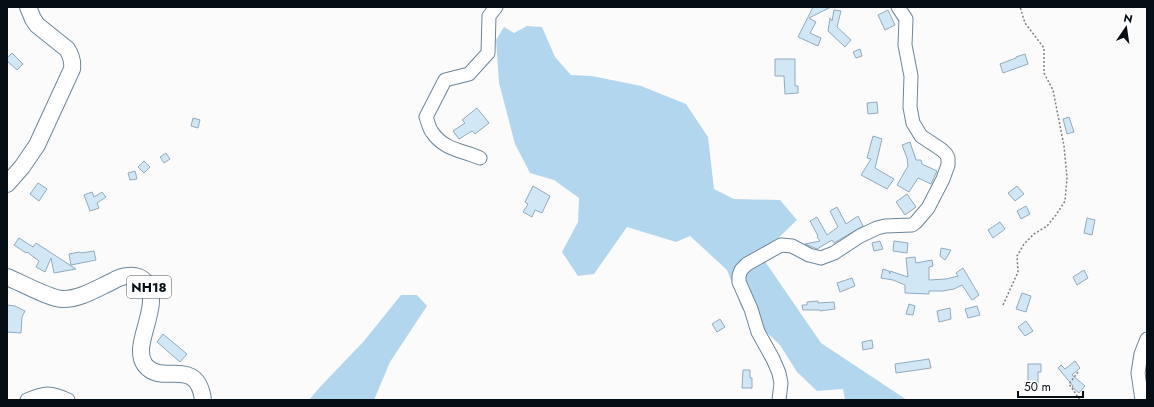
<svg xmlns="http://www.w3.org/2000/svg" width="1154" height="407" font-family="Jost,sans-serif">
<rect width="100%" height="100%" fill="#fbfbfb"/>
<!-- green -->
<path fill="#b3d6ef" d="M527 26 542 27 555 57 571 75 592 76 641 86 686 104 708 137 714 189 734 199 780 200 797 220 774 242 762 257 821 343 907 400H845L843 389 817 391 797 372 780 345 742 309 727 270 690 236 676 242 627 227 594 274 578 276 562 252 578 222 579 198 554 180 530 173 515 144 499 83 496 40 504 27 514 33Z
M401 295H417L427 306 390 362 374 400H309L320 387 364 341Z"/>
<!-- building -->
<path fill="#d2e7f6" stroke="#90abbe" d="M813 7H831L809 18 816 22 810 33 821 38 818 46 798 37Z
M834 10 841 11 837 27 851 40 845 47 828 31 830 18 832 21Z
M888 10 895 25 885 30 878 15Z
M860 49 862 56 856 58 853 52Z
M12 53 23 64 17 70 7 61V58Z
M1025 54 1028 64 1003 73 1000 64 1016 58V57Z
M775 59H795V86H798V93L785 94 784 76H775Z
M877 102 878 113 868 114 867 103Z
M477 108 489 123 475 134 472 131 459 139 453 131 465 123 462 120Z
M1069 117 1074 132 1067 134 1063 119Z
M193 118 200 120 198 128 191 126Z
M873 136 882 139 875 168 894 179 887 189 861 175 871 159 867 158Z
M910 142 916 160H921L922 164 937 171 931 184 918 178 909 192 897 185 908 166 907 158 902 145Z
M166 153 170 159 164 163 160 157Z
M144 161 150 167 144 173 138 167Z
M135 171 137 179 130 180 128 173Z
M38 183 47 189 39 201 30 194Z
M533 186 550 196 542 213 535 210 532 217 523 212 528 204 525 202Z
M1017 186 1024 194 1015 201 1008 193Z
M92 192 94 197 102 192 106 197 97 203 99 208 90 211 84 195Z
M907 194 916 207 905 215 896 202Z
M1026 206 1030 214 1021 219 1017 211Z
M837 207 846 224 858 216 863 226 834 243 832 240 817 249 805 244 820 241 817 237 818 236 810 221 817 217 827 235 838 227 830 211Z
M1087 218 1095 220 1092 235 1084 233Z
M1000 222 1005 229 993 238 988 230Z
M19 238 33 247 36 243 76 269 54 273 51 258 45 272 36 267 39 261 27 252 26 253 14 245Z
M880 241 883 249 874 251 872 243Z
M894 241 908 243 907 253 893 251Z
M941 248 951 250 945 260 940 256Z
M94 251 96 260 71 265 69 254 80 252 81 253Z
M915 257 916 263 932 260 933 266 929 267V280L946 279 958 276 956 273 963 268 979 295 972 300 962 285 954 289 943 291H929V294L905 293V285L893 280 881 278 883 269 889 271 890 274V271L908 277 906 258Z
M1084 270 1088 278 1077 285 1073 277Z
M852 278 855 286 840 292 837 283Z
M1022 293 1031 296 1026 312 1016 309Z
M818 301V303L834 302 835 309 820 311V310H803L802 305H807V302Z
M909 304 915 306 913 315 906 314Z
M7 305 15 306 25 311 22 317 21 333 7 332Z
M977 306 980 315 968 318 965 309Z
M950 308 951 319 939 322 937 311Z
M720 319 725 327 717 332 712 324Z
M1026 321 1033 331 1025 336 1018 327Z
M163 334 187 354 180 362 157 342Z
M872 340 873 348 863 350 862 342Z
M929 359 931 368 896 373 895 364Z
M1075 361 1080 368 1072 375 1085 386 1079 393 1072 387 1073 386 1058 368 1061 365 1065 369Z
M1028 364H1041V372H1038V390H1025V382H1028Z
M743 370H750V378H752V388H742Z"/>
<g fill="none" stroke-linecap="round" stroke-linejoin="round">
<defs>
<path id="minor" d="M480 158C462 150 444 150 432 132 429 128 428 122 426 117L445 80 469 74 488 53 489 16 496 7
M27 400C45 392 51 392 68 400
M779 400 781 383 779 373 773 359 758 332 751 309 739 282V276L741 270 747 264 781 245 792 246 809 255 821 258 834 253 860 236 877 228 885 226 912 225 916 222 928 208 943 179 948 165V158L946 154 942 150 921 136 913 123 910 107 911 76 905 45 906 19 898 7
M1142 400 1138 373 1141 354 1147 339"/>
<path id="major" d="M7 184 22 167 37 145 72 69C73 61 71 55 67 49L37 25 33 19 28 7
M7 277C20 282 50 299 63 299 80 299 96 289 111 282 116 279 122 276 128 276 135 275 142 277 146 283 163 306 130 345 145 365 162 387 197 355 203 400"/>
</defs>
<!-- minor casing -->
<use href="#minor" stroke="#6c8699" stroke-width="15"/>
<!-- major casing -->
<use href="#major" stroke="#6c8699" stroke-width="18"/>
<!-- path -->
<path stroke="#7b8083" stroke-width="1.5" stroke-dasharray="2 2" stroke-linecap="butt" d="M1003 305 1018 272 1017 256 1024 244 1034 234 1047 226 1056 215 1065 201 1067 178 1064 146 1053 90 1044 73V48L1025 23 1020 7
M1078 372 1069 384 1080 400"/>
<!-- minor -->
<use href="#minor" stroke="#fff" stroke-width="13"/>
<!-- major -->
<use href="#major" stroke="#fff" stroke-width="16"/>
</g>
<g text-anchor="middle" stroke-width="3.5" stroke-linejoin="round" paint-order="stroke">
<!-- shield labels -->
<rect fill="#fff" stroke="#50565b" stroke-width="1" x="127" y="276" width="44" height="22" rx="3"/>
<g font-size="13" font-weight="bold" fill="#050e15">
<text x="149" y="292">NH18</text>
</g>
</g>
<!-- border -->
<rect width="1154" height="407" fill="none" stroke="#050e15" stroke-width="16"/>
<!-- north arrow -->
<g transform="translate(1126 28) rotate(13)" stroke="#ffffff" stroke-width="3" paint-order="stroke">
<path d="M0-3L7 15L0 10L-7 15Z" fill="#050e15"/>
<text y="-6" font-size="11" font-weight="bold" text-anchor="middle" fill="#050e15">N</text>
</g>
<!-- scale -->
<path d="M1018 391v6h65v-6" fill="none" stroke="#050e15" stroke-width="2"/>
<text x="1024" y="391" font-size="12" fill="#050e15" stroke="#ffffff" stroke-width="3" paint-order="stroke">50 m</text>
</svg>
